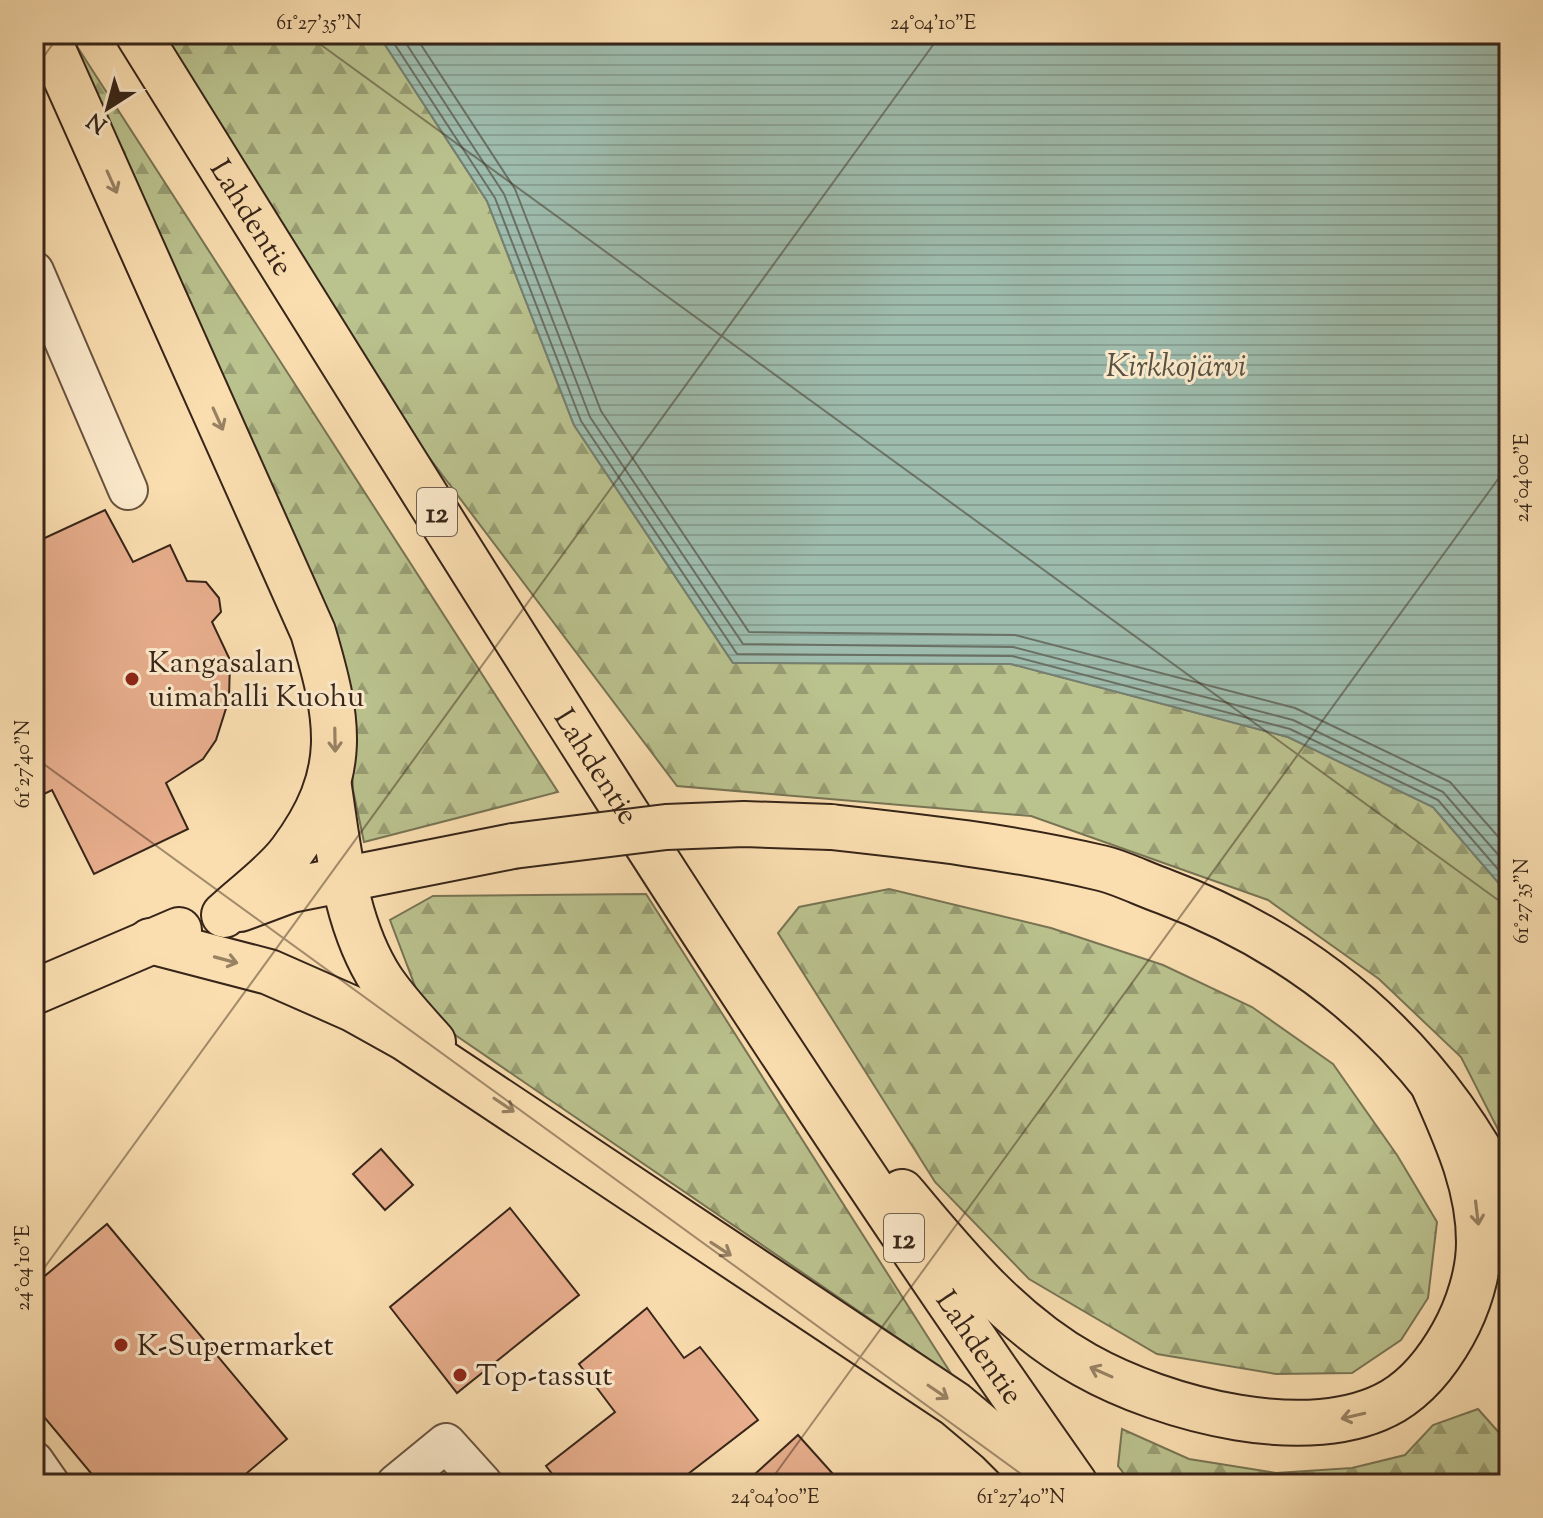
<svg xmlns="http://www.w3.org/2000/svg" width="1543" height="1518" font-family="'Sorts Mill Goudy',serif">
<defs>
<pattern id="forest-firs" width="22" height="20" patternUnits="userSpaceOnUse" patternTransform="scale(2)"><rect width="22" height="20" fill="#bac28e"/><path d="M5 1l3.5 6h-7zM16 11l3.5 6h-7z" fill="#989d73"/></pattern>
<pattern id="water-rules" width="6" height="5" patternUnits="userSpaceOnUse" patternTransform="scale(2)"><rect width="6" height="5" fill="#9ebcad"/><path d="M0 2.5h6" fill="none" stroke="#89a194"/></pattern>
</defs>
<rect width="100%" height="100%" fill="#fadeb0"/>
<filter id="stains"><feTurbulence type="fractalNoise" baseFrequency=".0025" numOctaves="4"/><feColorMatrix values="0 0 0 0 .2 0 0 0 0 .09 0 0 0 0 .02 0 0 0 .5 -.17"/></filter>
<radialGradient id="worn" r=".72"><stop offset=".6" stop-color="#630" stop-opacity="0"/><stop offset="1" stop-color="#630" stop-opacity=".3"/></radialGradient>
<!-- forest -->
<path fill="url(#forest-firs)" stroke="#787454" stroke-width="2" d="M69 34 558 792 364 842 353 790 349 689Z
M153 34H378L487 201 574 425 733 663 1011 664 1288 737 1433 807 1509 895V1151L1461 1057 1379 979 1268 900 1031 816 677 786 391 407Z
M889 889 1051 928 1163 965 1252 1007 1333 1064 1397 1155 1437 1222 1428 1298 1401 1340 1352 1373 1276 1374 1157 1354 1029 1279 935 1182 778 933 799 907Z
M646 894 952 1375 426 1015 390 920 433 896Z
M1478 1409 1502 1436V1484H1132L1118 1466 1122 1429 1189 1459 1276 1473 1352 1468 1405 1455 1433 1425Z"/>
<!-- water -->
<path fill="url(#water-rules)" stroke="#758072" stroke-width="2" d="M378 34H1509V895L1433 807 1288 737 1011 664 733 663 574 425 487 201Z"/>
<g fill="none" stroke-linecap="round" stroke-linejoin="round">
<!-- shore -->
<path stroke="#6a7063" stroke-width="2" d="M388 34 495 198 581 421 737 654 1012 656 1290 729 1438 800 1509 882
M400 34 504 194 590 417 743 644 1013 647 1293 720 1443 792 1509 867
M414 34 515 189 601 411 749 632 1015 635 1295 708 1450 782 1509 849"/>
</g>
<!-- building -->
<path fill="#e8ae8d" stroke="#372519" stroke-width="2" d="M105 510 133 562 170 545 187 581 206 582 219 598 221 612 212 622 230 660 229 699 216 740 203 759 166 783 188 829 94 874 52 790 34 799V543Z
M381 1149 413 1185 385 1210 353 1174Z
M510 1208 579 1295 457 1393 390 1307Z
M107 1224 287 1439 241 1478 246 1484H100L34 1405V1285Z
M647 1308 684 1358 700 1347 758 1420 675 1484H560L546 1466 615 1412 579 1364Z
M798 1435 842 1484H744Z"/>
<g fill="none" stroke-linecap="round" stroke-linejoin="round">
<defs>
<path id="minor" d="M34 271 128 490
M34 1461 50 1484
M396 1484 446 1443 483 1484"/>
<g id="highway">
<path d="M46 34 313 632C339 720 350 773 291 852 274 875 245 895 224 915"/>
<path id="s1" d="M138 34C442 522 744 1014 1075 1484"/>
<path d="M329 787C339 852 345 924 382 981 397 1003 415 1022 433 1042"/>
<path d="M831 827C922 837 1012 847 1101 868 1122 873 1143 884 1163 891 1320 950 1435 1054 1509 1204"/>
<path d="M240 909 291 890 513 846"/>
<path d="M150 941 269 972 353 1009 405 1038 955 1404 999 1441 1042 1484"/>
<path d="M34 992 179 930"/>
<path d="M902 1192C956 1257 1010 1323 1085 1365 1163 1409 1311 1449 1393 1401 1418 1386 1439 1359 1453 1334 1468 1307 1479 1273 1479 1242 1479 1186 1456 1137 1434 1087"/>
</g>
</defs>
<!-- minor casing -->
<use href="#minor" stroke="#68533f" stroke-width="42"/>
<!-- highway casing -->
<use href="#highway" stroke="#372519" stroke-width="48"/>
<!-- minor -->
<use href="#minor" stroke="#fceacc" stroke-width="38"/>
<!-- highway -->
<use href="#highway" stroke="#fadeb0" stroke-width="44"/>
<defs>
<path id="highway-bridge" d="M513 846 666 827 744 824 831 827"/>
</defs>
<!-- highway-bridge casing -->
<use href="#highway-bridge" stroke="#372519" stroke-width="48" stroke-linecap="butt"/>
<!-- highway-bridge -->
<use href="#highway-bridge" stroke="#fadeb0" stroke-width="44"/>
</g>
<!-- one-way arrows -->
<defs><path id="oneway-shaft" d="M-6 0H5M1.5-3L5.5 0L1.5 3" fill="none" stroke-width="1.6" stroke-linecap="round" stroke-linejoin="round" transform="scale(2)"/></defs>
<g stroke="#988264">
<use href="#oneway-shaft" transform="translate(112 182) rotate(66)"/>
<use href="#oneway-shaft" transform="translate(218 419) rotate(66)"/>
<use href="#oneway-shaft" transform="translate(335 740) rotate(89)"/>
<use href="#oneway-shaft" transform="translate(226 960) rotate(15)"/>
<use href="#oneway-shaft" transform="translate(504 1105) rotate(34)"/>
<use href="#oneway-shaft" transform="translate(1477 1213) rotate(83)"/>
<use href="#oneway-shaft" transform="translate(721 1249) rotate(33)"/>
<use href="#oneway-shaft" transform="translate(1101 1372) rotate(-156)"/>
<use href="#oneway-shaft" transform="translate(938 1392) rotate(34)"/>
<use href="#oneway-shaft" transform="translate(1353 1416) rotate(167)"/>
</g>
<!-- ticks -->
<path fill="none" stroke="#372519" stroke-width="2" stroke-opacity="0.45" d="M306 34 1509 908M34 70 60 34M34 757 1035 1484M34 1282 941 34M768 1484 1509 464"/>
<!-- markers -->
<g fill="#8f2418" stroke="#fceacc" stroke-width="3">
<circle cx="132" cy="679" r="8"/>
<circle cx="121" cy="1345" r="8"/>
<circle cx="460" cy="1375" r="8"/>
</g>
<g text-anchor="middle" stroke-width="6" stroke-linejoin="round" paint-order="stroke">
<!-- shield labels -->
<g fill="#fceacc" stroke="#72604f" stroke-width="2">
<rect x="417" y="488" width="40" height="48" rx="6"/>
<rect x="884" y="1214" width="40" height="48" rx="6"/>
</g>
<g font-size="28" font-weight="bold" fill="#372519">
<text x="437" y="522">12</text>
<text x="904" y="1248">12</text>
</g>
<!-- street labels -->
<g font-size="30" fill="#372519" stroke="#fceacc">
<text dy="10" stroke="none"><textPath href="#s1" startOffset="216">Lahdentie</textPath></text>
<text dy="10" stroke="none"><textPath href="#s1" startOffset="864">Lahdentie</textPath></text>
<text dy="10" stroke="none"><textPath href="#s1" startOffset="1560">Lahdentie</textPath></text>
</g>
<!-- poi labels -->
<g font-size="30" fill="#372519" stroke="#fceacc" text-anchor="start">
<text x="148" y="672">Kangasalan<tspan x="148" dy="34">uimahalli Kuohu</tspan></text>
<text x="137" y="1355">K-Supermarket</text>
<text x="476" y="1385">Top-tassut</text>
</g>
<!-- water labels -->
<g font-size="32" font-style="italic" fill="#565245" stroke="#fceacc">
<text x="1176" y="376">Kirkkojärvi</text>
</g>
</g>
<!-- margin -->
<rect width="1543" height="1518" fill="none" stroke="#fadeb0" stroke-width="88"/>
<!-- north arrow -->
<g transform="translate(108 108) rotate(216)" stroke="#fceacc" stroke-width="6" paint-order="stroke">
<path d="M0-6L14 30L0 20L-14 30Z" fill="#372519"/>
<text y="-12" font-size="22" font-weight="bold" text-anchor="middle" fill="#372519">N</text>
</g>
<rect x="44" y="44" width="1455" height="1430" fill="none" stroke="#372519" stroke-width="3"/>
<g font-size="20" text-anchor="middle" fill="#372519">
<text x="319" y="29">61°27'35"N</text>
<text x="933" y="29">24°04'10"E</text>
<text transform="translate(1521 478) rotate(-90)" y="7">24°04'00"E</text>
<text transform="translate(22 764) rotate(-90)" y="7">61°27'40"N</text>
<text transform="translate(1521 901) rotate(-90)" y="7">61°27'35"N</text>
<text transform="translate(22 1268) rotate(-90)" y="7">24°04'10"E</text>
<text x="775" y="1503">24°04'00"E</text>
<text x="1021" y="1503">61°27'40"N</text>
</g>
<rect width="100%" height="100%" filter="url(#stains)"/>
<rect width="100%" height="100%" fill="url(#worn)"/>
</svg>
